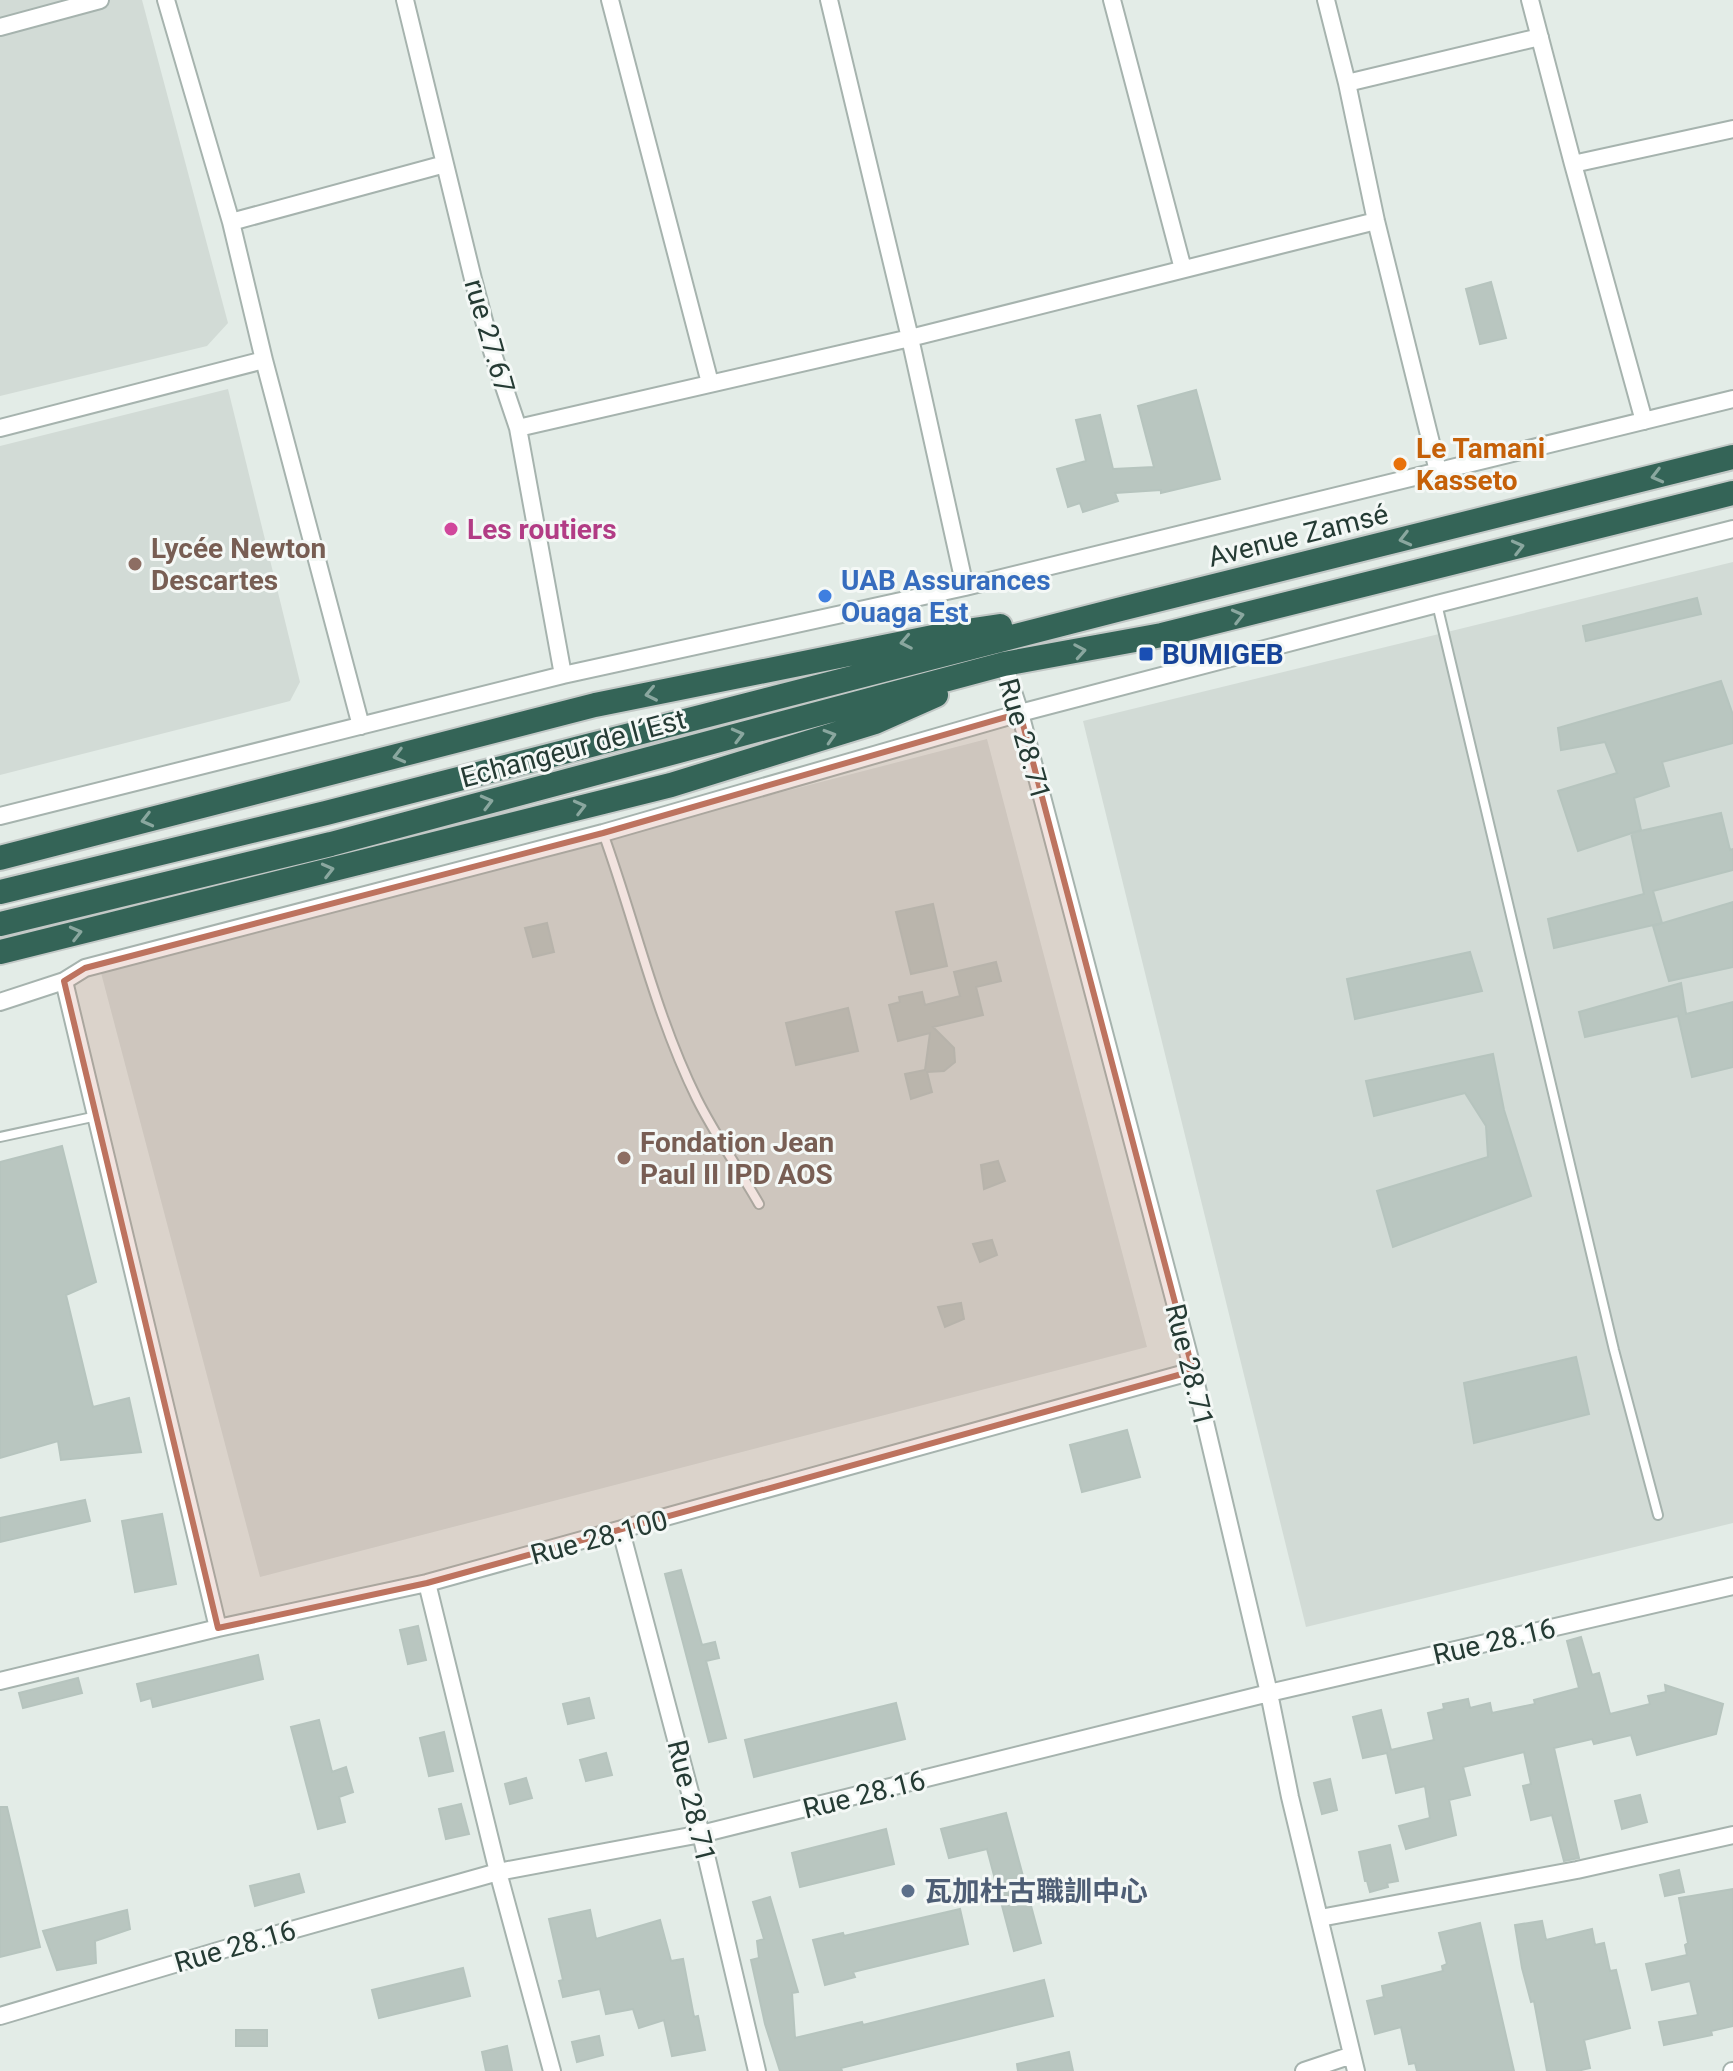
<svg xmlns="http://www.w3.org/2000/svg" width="1733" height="2071" font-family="Roboto,'Noto Sans SC',sans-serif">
<rect width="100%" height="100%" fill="#e3ece7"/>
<!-- built -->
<path fill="#d2dbd6" d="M0 0H142L228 323 207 346 0 396Z
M228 389 300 682 290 701 0 775V446Z
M1733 562V1523L1306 1627 1083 721Z
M987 739 1147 1347 260 1577 100 969Z"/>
<!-- building -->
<path fill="#b9c6c0" stroke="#b6c4be" stroke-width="2" d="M1491 282 1506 338 1480 344 1466 289Z
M1196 390 1220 479 1161 493V490L1115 493 1118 501 1083 512 1080 503 1068 507 1057 469 1086 461 1076 420 1100 415 1113 469 1154 467 1138 406Z
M1697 598 1701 614 1586 641 1583 626Z
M1721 681 1733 715V743L1662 762 1669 786 1634 798 1641 830 1578 851 1558 791 1617 773 1605 742 1561 750 1558 728Z
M1721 813 1730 850 1733 849V870L1653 891 1662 923 1554 948 1548 919 1644 894 1631 833Z
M1733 902V967L1669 981 1653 926Z
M933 904 947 966 911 974 896 912Z
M547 923 554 952 533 957 525 928Z
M1470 952 1482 991 1355 1019 1347 979Z
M996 962 1001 981 976 987 983 1015 933 1027 954 1048 955 1062 944 1071 927 1072 932 1092 911 1099 905 1074 925 1070 930 1033 898 1041 889 1005 900 1002 899 997 922 992 925 1005 960 996 954 972Z
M1681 983 1686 1014 1733 1002V1067L1692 1077 1678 1016 1585 1037 1579 1012Z
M848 1008 858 1051 796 1065 786 1023Z
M1493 1054 1504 1110 1531 1196 1393 1247 1377 1191 1488 1157 1486 1126 1465 1093 1374 1116 1366 1081Z
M62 1146 96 1282 66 1295 93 1407 129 1398 141 1452 61 1460 58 1441 0 1458V1162Z
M998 1161 1005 1181 984 1189 981 1165Z
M992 1240 997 1255 980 1262 973 1244Z
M961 1303 964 1319 945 1327 938 1307Z
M1576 1357 1589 1414 1474 1443 1464 1383Z
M1127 1430 1140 1477 1082 1492 1070 1445Z
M85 1500 90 1521 0 1542V1518Z
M162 1514 176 1584 135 1592 122 1521Z
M681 1570 702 1645 715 1642 719 1658 706 1661 726 1738 709 1742 665 1574Z
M418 1626 426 1660 408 1664 400 1630Z
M1581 1637 1592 1675 1599 1673 1610 1714 1650 1704 1648 1696 1666 1692 1665 1685 1723 1704 1716 1734 1637 1755 1631 1735 1594 1744 1592 1739 1554 1748 1579 1858 1564 1861 1552 1815 1531 1820 1523 1786 1531 1784 1524 1752 1463 1767 1470 1795 1449 1800 1456 1835 1406 1849 1399 1826 1430 1818 1425 1786 1396 1793 1387 1753 1363 1758 1353 1717 1381 1710 1391 1750 1434 1740 1428 1713 1444 1709 1443 1704 1468 1699 1470 1708 1490 1703 1492 1713 1535 1704 1534 1700 1579 1688 1567 1641Z
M258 1655 263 1679 153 1707 151 1698 141 1701 137 1684Z
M78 1678 82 1693 23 1708 19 1693Z
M589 1698 594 1718 568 1724 563 1704Z
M896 1703 905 1739 754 1777 745 1740Z
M319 1720 332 1772 346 1767 353 1792 339 1797 345 1822 318 1829 291 1727Z
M444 1732 453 1771 429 1776 420 1738Z
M606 1753 612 1775 586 1781 580 1760Z
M526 1778 532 1798 510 1804 505 1784Z
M1330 1779 1337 1810 1322 1814 1314 1783Z
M1640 1795 1647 1822 1622 1829 1615 1801Z
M461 1804 469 1834 446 1839 439 1809Z
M0 1807H7L40 1947 0 1957Z
M1006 1813 1041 1943 1014 1951 987 1849 949 1858 941 1829Z
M886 1829 894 1864 800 1887 792 1853Z
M1390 1845 1398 1881 1387 1883 1388 1887 1370 1892 1367 1881H1365L1359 1852Z
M1679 1870 1684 1892 1665 1896 1660 1875Z
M299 1874 304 1892 255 1906 250 1886Z
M1733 1889V2026L1711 2031 1712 2035 1664 2045 1659 2022 1698 2015 1690 1981 1652 1990 1646 1964 1687 1955 1685 1945 1688 1943 1679 1898Z
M770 1897 798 1992 792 1993 795 2038 862 2022 863 2025 1044 1980 1053 2016 841 2068 842 2071H780L765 2024 751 1960 759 1958 757 1941 764 1939 753 1902Z
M960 1909 968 1944 853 1972 855 1977 825 1985 813 1940 843 1933 844 1936Z
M127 1910 130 1929 95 1941 96 1963 57 1970 43 1931Z
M590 1910 596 1939 660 1920 671 1961 683 1959 694 2017 698 2016 705 2050 672 2056 664 2020 639 2028 633 2009 606 2014 600 1989 563 1997 559 1981 563 1980 549 1919Z
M1542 1921 1546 1940 1592 1929 1595 1945 1604 1943 1610 1971 1616 1970 1630 2028 1584 2040 1590 2068 1577 2071H1547L1534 2001 1531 2002 1522 1968 1515 1925Z
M1480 1923 1514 2071H1417L1415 2063 1409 2064 1401 2027 1375 2034 1367 2001 1384 1997 1382 1986 1443 1971 1442 1966 1447 1964 1439 1933Z
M463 1968 470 1996 379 2018 372 1990Z
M236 2030H267V2046H236Z
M599 2036 603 2055 577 2062 572 2042Z
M507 2046 512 2071H486L482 2052Z
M1069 2052 1073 2071H1018L1017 2064Z"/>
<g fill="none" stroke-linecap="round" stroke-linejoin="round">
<defs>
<path id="lane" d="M1437 604 1614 1350 1658 1515
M603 833C635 921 655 1014 697 1099 715 1135 739 1169 759 1204
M0 1137 97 1116"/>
<path id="street" d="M166 0 231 222 264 360 361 726
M405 0 473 279 492 351 518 428 563 675
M610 0 710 383
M829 0 910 338 965 587
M1112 0 1183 269
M1326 0 1347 83 1376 221 1438 471
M1530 0 1573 164 1644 421
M0 27 100 0
M1347 83 1540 37
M1573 164 1733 129
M231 222 445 164
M0 428 264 360
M518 428 910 338 1376 221
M1004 664 1020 713 1193 1371 1269 1693 1290 1797 1356 2071
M0 816 563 675 965 587 1733 399
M64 981 218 1628
M0 1002 64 981 85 968 603 833 1020 713 1437 604 1733 529
M621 1531 701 1834 757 2071
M427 1583 498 1872 552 2071
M0 1681 218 1628 427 1583 1193 1371
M1320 1918 1577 1870 1733 1835
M0 2016 228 1948 498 1872 701 1834 1269 1693 1733 1586
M1304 2071 1352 2055
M1732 2071H1733"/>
<path id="highway" d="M0 858 595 705 953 633 1000 626
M0 892 326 813 1121 609 1733 457
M0 924 331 844 1004 664 1162 635 1733 493
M0 952 671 785 875 722 936 695"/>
</defs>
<!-- lane casing -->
<use href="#lane" stroke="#a6b3ae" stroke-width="12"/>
<!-- street casing -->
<use href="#street" stroke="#a6b3ae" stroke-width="20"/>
<!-- highway casing -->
<use href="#highway" stroke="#c2c8c6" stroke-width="28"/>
<!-- lane -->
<use href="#lane" stroke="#fff" stroke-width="8"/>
<!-- street -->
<use href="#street" stroke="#fff" stroke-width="16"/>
<!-- highway -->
<use href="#highway" stroke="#346457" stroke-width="24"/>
</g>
<!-- one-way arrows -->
<defs><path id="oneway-chevron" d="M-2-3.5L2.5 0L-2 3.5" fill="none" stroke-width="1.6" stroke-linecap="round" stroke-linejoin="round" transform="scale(2)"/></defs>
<g stroke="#8aa79f">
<use href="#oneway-chevron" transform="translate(1657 476) rotate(166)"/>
<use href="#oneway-chevron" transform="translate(1405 539) rotate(166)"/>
<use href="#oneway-chevron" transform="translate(1518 547) rotate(-14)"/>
<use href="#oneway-chevron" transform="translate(1238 616) rotate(-14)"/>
<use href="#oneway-chevron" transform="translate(906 642) rotate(169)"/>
<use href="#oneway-chevron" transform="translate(1080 651) rotate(-10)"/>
<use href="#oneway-chevron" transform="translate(651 694) rotate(168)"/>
<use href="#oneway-chevron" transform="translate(738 735) rotate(-15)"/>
<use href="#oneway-chevron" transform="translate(830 736) rotate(-17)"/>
<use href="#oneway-chevron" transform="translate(399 756) rotate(166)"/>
<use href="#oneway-chevron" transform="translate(487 802) rotate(-15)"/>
<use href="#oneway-chevron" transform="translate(580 807) rotate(-14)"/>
<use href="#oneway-chevron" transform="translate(147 820) rotate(166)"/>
<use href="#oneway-chevron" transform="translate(328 870) rotate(-14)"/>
<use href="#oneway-chevron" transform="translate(76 933) rotate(-14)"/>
</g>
<!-- marked area -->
<path fill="#bd735f" fill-opacity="0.2" stroke="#bd735f" stroke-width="6" stroke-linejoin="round" d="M1020 713 1193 1371 427 1583 218 1628 64 981 85 968 603 833Z"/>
<!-- markers -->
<circle fill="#e8710a" stroke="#f4f8f6" stroke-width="3" cx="1400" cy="464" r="8"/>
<circle fill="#d1479c" stroke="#f4f8f6" stroke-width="3" cx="451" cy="529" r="8"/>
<g fill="#8d6e63" stroke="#f4f8f6" stroke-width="3">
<circle cx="135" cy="564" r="8"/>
<circle cx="624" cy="1158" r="8"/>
</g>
<circle fill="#3f7fe0" stroke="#f4f8f6" stroke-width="3" cx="825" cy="596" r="8"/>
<rect fill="#1a4fb4" stroke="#f4f8f6" stroke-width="3" x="1138" y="646" width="16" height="16" rx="4"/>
<circle fill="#5c6f8a" stroke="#f4f8f6" stroke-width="3" cx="908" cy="1891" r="8"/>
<g text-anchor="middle" stroke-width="6" stroke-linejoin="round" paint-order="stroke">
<!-- street labels -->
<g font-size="28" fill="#253b34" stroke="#f4f8f6">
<text transform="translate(490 336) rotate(74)" y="10">rue 27.67</text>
<text transform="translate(1298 535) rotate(-14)" y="10">Avenue Zamsé</text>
<text transform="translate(1025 739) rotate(74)" y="10">Rue 28.71</text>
<text transform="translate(573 748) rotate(-15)" y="10">Echangeur de l´Est</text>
<text transform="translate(1190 1365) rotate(76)" y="10">Rue 28.71</text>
<text transform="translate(599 1537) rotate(-15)" y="10">Rue 28.100</text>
<text transform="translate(1494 1641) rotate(-13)" y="10">Rue 28.16</text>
<text transform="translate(864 1794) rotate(-14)" y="10">Rue 28.16</text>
<text transform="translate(692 1801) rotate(76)" y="10">Rue 28.71</text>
<text transform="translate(235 1946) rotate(-16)" y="10">Rue 28.16</text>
</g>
<!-- food labels -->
<g font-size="28" font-weight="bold" fill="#c56008" stroke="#f4f8f6" text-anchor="start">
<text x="1416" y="458">Le Tamani<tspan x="1416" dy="32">Kasseto</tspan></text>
</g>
<!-- hotel labels -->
<g font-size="28" font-weight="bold" fill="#b23c85" stroke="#f4f8f6" text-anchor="start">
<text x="467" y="539">Les routiers</text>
</g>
<!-- education labels -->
<g font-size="28" font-weight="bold" fill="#785e54" stroke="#f4f8f6" text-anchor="start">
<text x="151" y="558">Lycée Newton<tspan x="151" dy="32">Descartes</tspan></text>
<text x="640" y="1152">Fondation Jean<tspan x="640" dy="32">Paul II IPD AOS</tspan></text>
</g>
<!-- shop labels -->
<g font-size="28" font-weight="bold" fill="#366cbe" stroke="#f4f8f6" text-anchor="start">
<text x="841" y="590">UAB Assurances<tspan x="841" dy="32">Ouaga Est</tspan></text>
</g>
<!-- transit labels -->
<g font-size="28" font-weight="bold" fill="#164399" stroke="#f4f8f6" text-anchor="start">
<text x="1162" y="664">BUMIGEB</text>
</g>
<!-- service labels -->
<g font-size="28" font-weight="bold" fill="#4e5e75" stroke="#f4f8f6" text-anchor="start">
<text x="924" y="1901">瓦加杜古職訓中心</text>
</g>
</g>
</svg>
